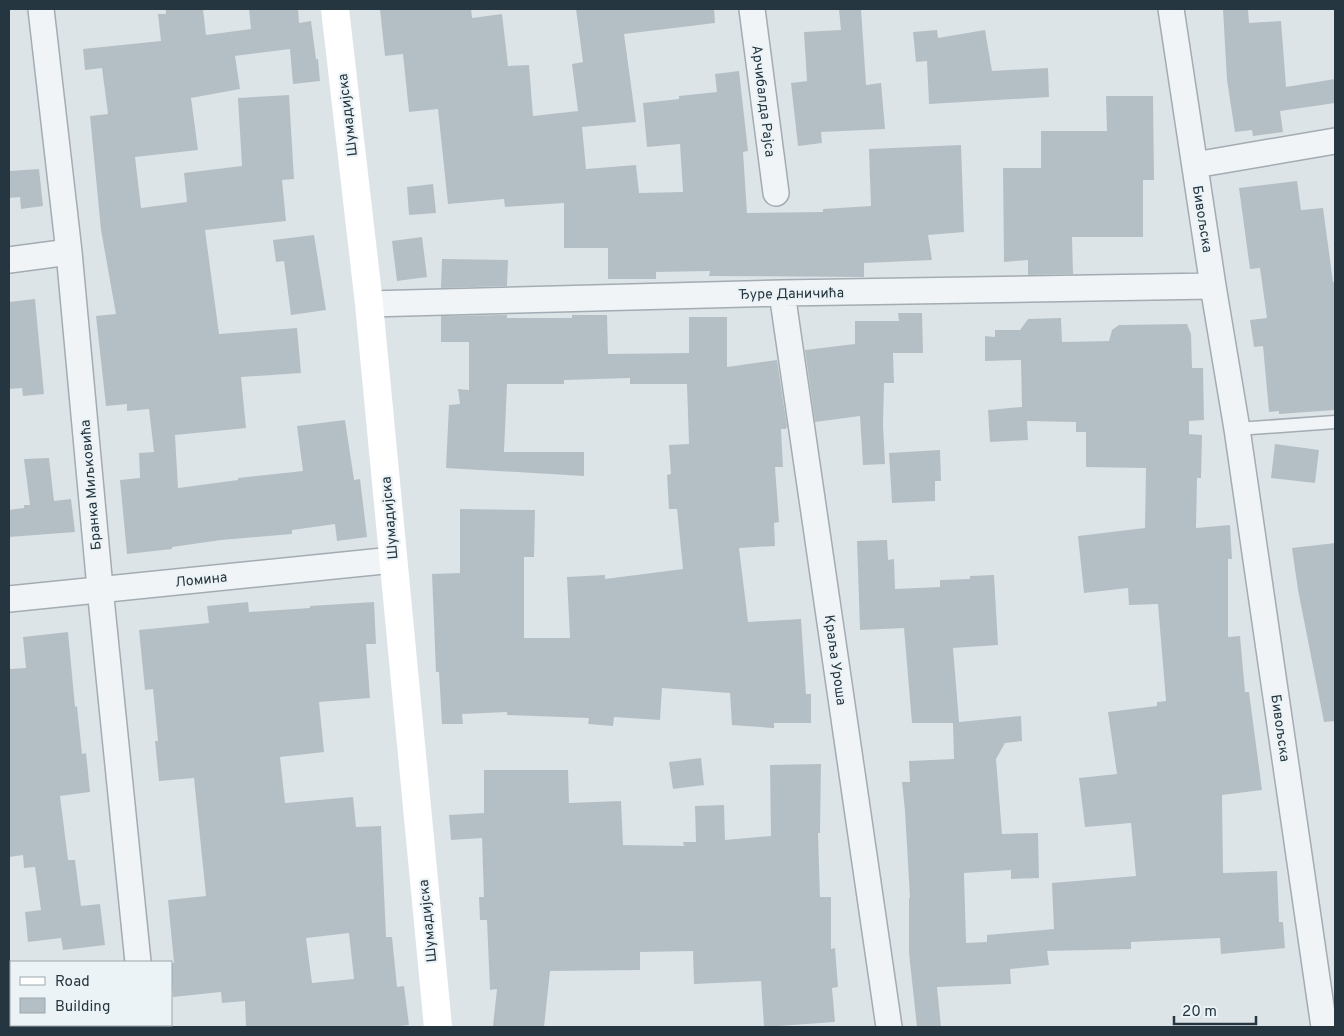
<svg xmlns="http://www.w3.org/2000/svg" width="1344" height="1036" font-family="Overpass,sans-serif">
<rect width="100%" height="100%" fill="#dde4e8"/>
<!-- building -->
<path fill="#b4bfc5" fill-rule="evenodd" d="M166 9H203L206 35 251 29 249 9H298L299 23 311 21 316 59H318L320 81 293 84 290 49 235 56 240 89 191 98 198 150 135 157 141 208 187 202 184 173 242 166 238 98 289 95 294 179 282 180 286 221 205 230 219 334 297 328 301 373 241 377 246 428 175 435 178 488 238 480V478L303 471 297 426 345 420 354 480 360 479 367 537 337 541 335 524 292 530V534L221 540 172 547V549L127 554 120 480 140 478 139 453 154 452 149 409 127 411V404L106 406 96 316 116 314 101 230 90 116 108 114 102 68 85 70 83 49 161 41 158 14H166Z
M380 9H471L472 18 502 14 508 66 529 65 533 116 578 111 572 64 583 62 576 9H714L715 23 624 34 636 122 582 127 586 169 636 165 639 193 683 192 680 144 647 147 643 103 679 99V96L717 92 715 74 739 71 748 151 743 152 747 213 823 212V209L871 206 869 149 961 145 964 232 928 235 932 260 864 263V277L709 276 710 271 656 272V279H608V248H564V203L505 207 504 199 448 204 438 109 409 112 403 54 385 56Z
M839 9H861L866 85 881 83 885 129 821 132 822 143 798 146 791 83 807 81 804 32 841 30Z
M1223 9H1248L1249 23 1281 21 1286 87 1335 79V103L1280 111 1283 132 1253 136 1252 130 1235 132 1227 80Z
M937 30 938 38 985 30 992 71 1048 68 1049 97 929 104 927 61 916 62 913 32Z
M1106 96H1153L1154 180H1143V237H1072L1073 274 1028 275V260L1004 262 1003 168H1041V131H1107Z
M39 169 43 206 21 209 20 197 9 198V171Z
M1297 181 1301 210 1323 208 1333 282H1335V410L1279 414V411L1269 412 1263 346 1254 347 1250 320 1267 318 1260 268 1250 269 1239 188Z
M433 184 436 213 409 215 407 187Z
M314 235 326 310 291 315 284 261 276 262 273 240Z
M422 237 427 277 397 281 392 241Z
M442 259 508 260 507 286 441 288Z
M35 299 44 394 23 396 22 388 9 389V302Z
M898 313H922L923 353H893L894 383H884L883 425 885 464 863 465 860 416 815 422 805 350 855 344V321H899Z
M507 315V318H572V315H607L608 354 689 353V317H727V367L777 360 787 426 786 429H781L783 467H775L779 522 774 523 775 546 739 548 748 622 801 619 806 694H811V723H774V728L732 725 730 693 662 688 660 720 614 717 613 726 588 724 589 718 507 715V712L462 714 463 724H442L439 672H436L432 574 460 573V509L535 510 534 557H524V638H570L567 577 605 575V579L683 569 677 509H669L667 475 671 474 669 445 689 444 687 384H630V378L564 380V384H507L504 452H584V476L446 468 449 405 460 404 458 389 469 390V342H441V316Z
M1061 318 1062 342 1109 341 1112 330 1119 325 1187 324 1191 334 1192 368H1203L1204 420 1189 421V434L1202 435 1201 478H1197L1196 528 1230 525 1232 559H1228V637L1240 636 1245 692H1249L1262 790 1222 795 1223 873 1277 871 1279 922H1283L1285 948 1221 954 1220 938 1131 942V949L1047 951 1049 965 1010 969 1011 984 937 987 941 1027H917L909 953V898H910L905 811 902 782H910L909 761 954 759 953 723H912L904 628 860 630 857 541 887 540 888 560 894 559 895 589 940 587V580L970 579V576L994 575 998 645 953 648 959 722 1021 716 1022 741 1005 743 996 759 1002 834 1038 833 1039 878 1011 879V870L964 873 966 943 987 942V935L1054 929 1052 883 1136 876 1131 823 1085 827 1079 778 1117 774 1108 712 1157 706V702L1166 701 1158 604 1129 605 1128 588 1084 593 1078 536 1145 528 1146 468 1086 467V432H1076V422L1027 421 1028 440 990 442 988 410 1022 407 1021 360 985 361V336L995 337V330H1020L1028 319Z
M1275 444 1319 450 1315 483 1271 478Z
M940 450 941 481H935V501L892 503 889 453Z
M49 458 54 501 71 499 75 532 9 537V510L24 508V505H30L24 459Z
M1335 543V721L1324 722 1298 590 1292 548Z
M248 602 249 612 310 608V606L374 602 376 644H366L370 698 319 702 324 752 280 757 285 803 353 797 356 827 381 826 386 937H392L397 987 404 986 409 1025 391 1027H246L245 1001 222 1003 221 992 173 997 171 963H174L168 900 206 896 194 778 159 781 155 741H158L153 689 145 690 139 630 209 623 207 606ZM349 933 354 979 312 983 306 938Z
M68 632 75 707 77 706 82 754 86 753 90 792 60 796 68 860H75L81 906 100 904 105 945 63 950 61 938 28 942 25 912 41 910 35 867 24 868 23 855 9 857V669L26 668 23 637Z
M701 758 704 785 673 789 669 762Z
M821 764 820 833H818L820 897H831V949L835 948 838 987 832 988 835 1022 764 1027 761 981 694 984 693 951 640 952V970L550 971 544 1027 493 1026 497 989 490 990 487 920H480L479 897H484L482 838 451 840 449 815 484 813V770H568L569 803 621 801 623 845 684 846 683 842H696L695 806 724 805 725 840 771 836 770 765Z"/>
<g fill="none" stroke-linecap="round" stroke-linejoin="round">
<defs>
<path id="lane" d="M1237 429 1335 422"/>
<path id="street" d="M41 9 69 252 100 588 138 962
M752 9 776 193
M1171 9 1213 286 1237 429 1324 1027
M1195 165 1335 141
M9 260 69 252
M782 293 889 1027
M369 304 782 293 1213 286
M9 599 393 560
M144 1025V1027"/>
</defs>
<!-- lane casing -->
<use href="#lane" stroke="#a2acb2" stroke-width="15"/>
<!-- street casing -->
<use href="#street" stroke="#a2acb2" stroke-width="28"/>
<!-- lane -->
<use href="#lane" stroke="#f0f4f6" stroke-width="12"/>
<!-- street -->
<use href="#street" stroke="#f0f4f6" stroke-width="25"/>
<!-- secondary -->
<path stroke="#fff" stroke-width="28" d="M335 9 369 304 438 1027"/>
</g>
<g text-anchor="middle" stroke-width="4.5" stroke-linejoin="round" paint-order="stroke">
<!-- street labels -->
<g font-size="14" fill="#253640" stroke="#ecf3f6">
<text transform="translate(764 101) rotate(83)" y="5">Арчибалда Рајса</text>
<text transform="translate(347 115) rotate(-97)" y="5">Шумадијска</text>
<text transform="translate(1203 219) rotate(81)" y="5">Бивољска</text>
<text transform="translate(791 293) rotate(-1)" y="5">Ђуре Даничића</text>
<text transform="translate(90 485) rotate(-95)" y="5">Бранка Миљковића</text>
<text transform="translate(389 518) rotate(-95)" y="5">Шумадијска</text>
<text transform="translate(201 579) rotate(-6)" y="5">Ломина</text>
<text transform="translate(836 660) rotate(82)" y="5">Краља Уроша</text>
<text transform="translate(1281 728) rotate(82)" y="5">Бивољска</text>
<text transform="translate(427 921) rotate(-96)" y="5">Шумадијска</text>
</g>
</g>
<!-- border -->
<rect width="1344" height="1036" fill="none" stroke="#253640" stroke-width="20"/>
<!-- legend -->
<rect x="10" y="961" width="162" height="65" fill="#ecf3f6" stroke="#9ca7ad"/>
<rect x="20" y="977" width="25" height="8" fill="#ffffff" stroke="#9ca7ad"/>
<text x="55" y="986" font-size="15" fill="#253640">Road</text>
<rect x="20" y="998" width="25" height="15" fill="#b4bfc5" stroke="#9ca7ad"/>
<text x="55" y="1011" font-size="15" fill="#253640">Building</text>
<!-- scale -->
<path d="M1174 1016v8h82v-8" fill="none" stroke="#253640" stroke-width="2.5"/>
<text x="1182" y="1016" font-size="15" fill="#253640" stroke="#ecf3f6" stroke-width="4" paint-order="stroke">20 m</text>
</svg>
